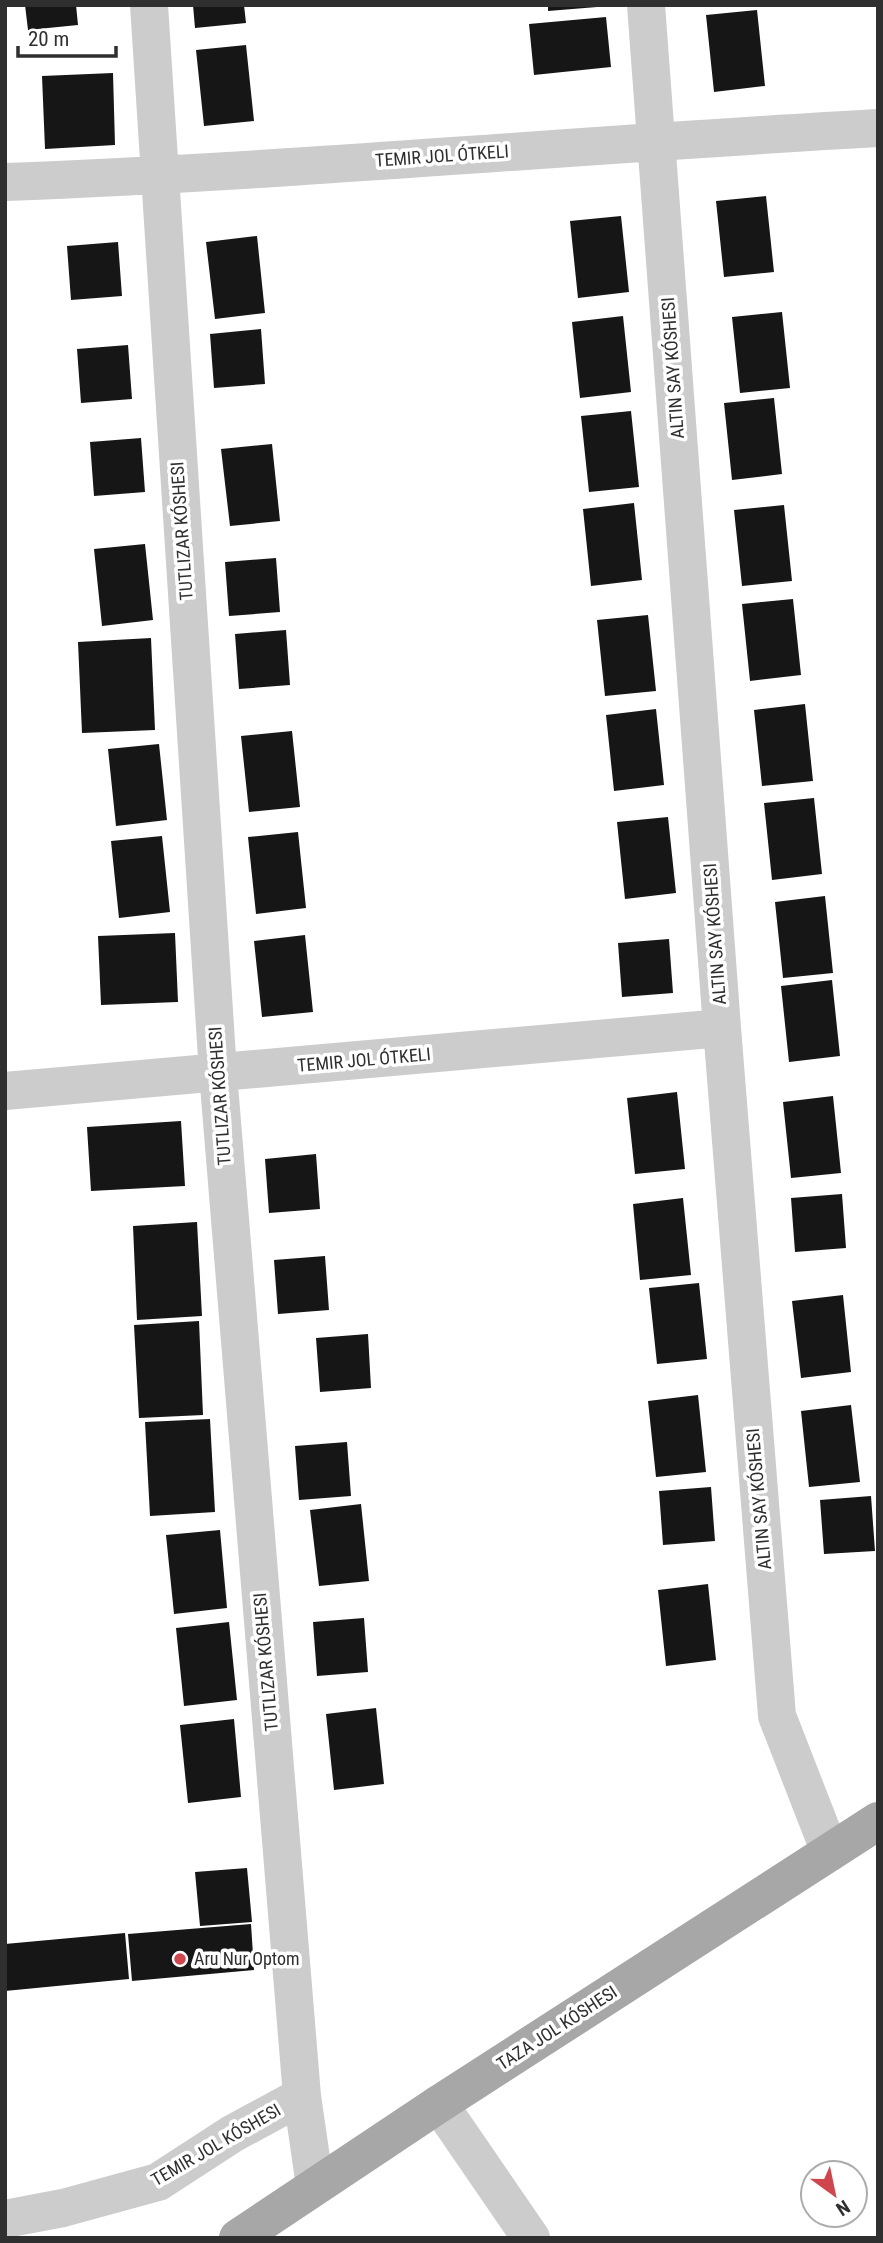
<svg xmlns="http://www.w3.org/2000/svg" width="883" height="2243" font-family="'Roboto Condensed',sans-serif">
<rect width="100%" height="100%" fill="#fff"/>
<!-- building -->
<path fill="#161616" d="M25 5H76L78 25 28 30Z
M193 5H244L246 23 195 28Z
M548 5H597V7L548 11Z
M757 10 765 86 714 92 706 15Z
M606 17 611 67 534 75 529 24Z
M246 45 254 121 204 126 196 50Z
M113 73 115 145 45 149 42 76Z
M766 196 774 272 724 277 716 201Z
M621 216 629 292 578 298 570 221Z
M257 236 265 313 215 319 206 242Z
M118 242 122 296 71 300 67 246Z
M782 312 790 388 740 393 732 317Z
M623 316 631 392 580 398 572 322Z
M261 329 265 384 214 388 210 334Z
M128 345 132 399 81 403 77 349Z
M774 398 782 474 732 480 724 403Z
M631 411 639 487 589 492 581 416Z
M141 438 145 492 94 496 90 442Z
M272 444 280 521 230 526 221 449Z
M634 503 642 580 591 586 583 509Z
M784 505 792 581 742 586 734 510Z
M145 544 153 620 102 626 94 549Z
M276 558 280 612 229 616 225 562Z
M793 599 801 675 750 681 742 604Z
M648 615 656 691 605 696 597 620Z
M286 630 290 685 239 689 235 634Z
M151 638 155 730 82 733 78 642Z
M805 704 813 781 762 786 754 710Z
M656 709 664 785 614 791 606 715Z
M292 731 300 807 249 812 241 736Z
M159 744 167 820 116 826 108 749Z
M814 798 822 874 772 880 764 803Z
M668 817 676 893 625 899 617 822Z
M298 832 306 908 256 914 248 837Z
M162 836 170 912 119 918 111 841Z
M825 896 833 973 783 978 775 902Z
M175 933 178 1002 101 1005 98 936Z
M305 935 313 1012 262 1017 254 941Z
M669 939 673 993 622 997 618 943Z
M832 980 840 1056 789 1062 781 986Z
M677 1092 685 1169 635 1174 627 1098Z
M833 1096 841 1173 791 1178 783 1102Z
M181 1121 185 1186 91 1191 87 1127Z
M316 1154 320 1209 269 1213 265 1159Z
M842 1194 846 1248 795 1252 791 1198Z
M683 1198 691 1275 640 1280 633 1204Z
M197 1222 202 1316 137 1320 133 1226Z
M325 1256 329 1310 278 1314 274 1260Z
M699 1283 707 1359 657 1364 649 1288Z
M843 1295 851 1372 801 1378 792 1301Z
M199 1321 203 1415 139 1418 134 1325Z
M368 1334 371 1388 320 1392 316 1338Z
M698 1395 706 1472 656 1477 648 1401Z
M851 1405 860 1482 809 1487 801 1411Z
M210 1419 215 1512 150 1516 145 1422Z
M347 1442 351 1496 299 1500 295 1446Z
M711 1487 715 1541 663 1545 659 1491Z
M871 1496 875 1551 824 1554 820 1500Z
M361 1504 369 1581 319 1586 310 1510Z
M220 1530 227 1608 174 1614 166 1535Z
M708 1584 716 1660 666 1666 658 1590Z
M364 1618 368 1672 317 1676 313 1622Z
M229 1622 237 1700 184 1706 176 1628Z
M376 1708 384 1784 334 1790 326 1714Z
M234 1719 241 1797 188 1803 180 1725Z
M247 1868 252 1922 200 1926 195 1872Z
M251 1924 254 1970 132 1981 128 1934Z
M125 1933 129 1979 5 1991V1944Z"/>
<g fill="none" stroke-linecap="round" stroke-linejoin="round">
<!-- minor -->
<path stroke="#ccc" stroke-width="38" d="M149 5 218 1073 302 2096 315 2186
M646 5 722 1028 777 1716 830 1852
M5 182C296 171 587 144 878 128
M5 1091 722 1028
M439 2104 531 2238
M5 2219 63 2208 158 2182 232 2134 302 2096"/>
<!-- major -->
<path stroke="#a7a7a7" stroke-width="38" d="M238 2238 439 2104 878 1821"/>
</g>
<!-- markers -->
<circle fill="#cf474e" stroke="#fff" stroke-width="2.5" cx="180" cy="1959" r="7"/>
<g text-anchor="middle" stroke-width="7" stroke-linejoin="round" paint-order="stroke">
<!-- street labels -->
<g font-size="18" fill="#2f2f2f" stroke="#fff">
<text transform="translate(442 156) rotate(-4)" y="6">TEMIR JOL ÓTKELI</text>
<text transform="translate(673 368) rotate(-94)" y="6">ALTIN SAY KÓSHESI</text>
<text transform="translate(182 531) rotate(-94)" y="6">TUTLIZAR KÓSHESI</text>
<text transform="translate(715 934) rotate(-94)" y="6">ALTIN SAY KÓSHESI</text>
<text transform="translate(364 1060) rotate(-5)" y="6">TEMIR JOL ÓTKELI</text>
<text transform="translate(220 1096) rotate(-94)" y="6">TUTLIZAR KÓSHESI</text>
<text transform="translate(759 1499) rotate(-95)" y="6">ALTIN SAY KÓSHESI</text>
<text transform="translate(266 1662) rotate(-95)" y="6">TUTLIZAR KÓSHESI</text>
<text transform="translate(557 2028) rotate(-33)" y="6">TAZA JOL KÓSHESI</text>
<text transform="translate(216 2145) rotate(-30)" y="6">TEMIR JOL KÓSHESI</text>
</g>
<!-- poi labels -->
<g font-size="18" fill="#2f2f2f" stroke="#fff" text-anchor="start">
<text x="194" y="1965">Aru Nur Optom</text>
</g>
</g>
<!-- border -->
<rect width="883" height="2243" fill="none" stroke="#2f2f2f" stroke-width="14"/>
<!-- north arrow -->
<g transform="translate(834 2194) rotate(147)"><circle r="33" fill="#ffffff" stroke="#acacac" stroke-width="2"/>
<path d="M0-5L12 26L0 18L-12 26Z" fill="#cf474e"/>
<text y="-10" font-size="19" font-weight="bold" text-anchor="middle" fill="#2f2f2f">N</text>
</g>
<!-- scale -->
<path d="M18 46v10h98v-10" fill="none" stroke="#2f2f2f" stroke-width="3.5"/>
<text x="28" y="46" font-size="21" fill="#2f2f2f" stroke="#ffffff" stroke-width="5" paint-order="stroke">20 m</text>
</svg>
